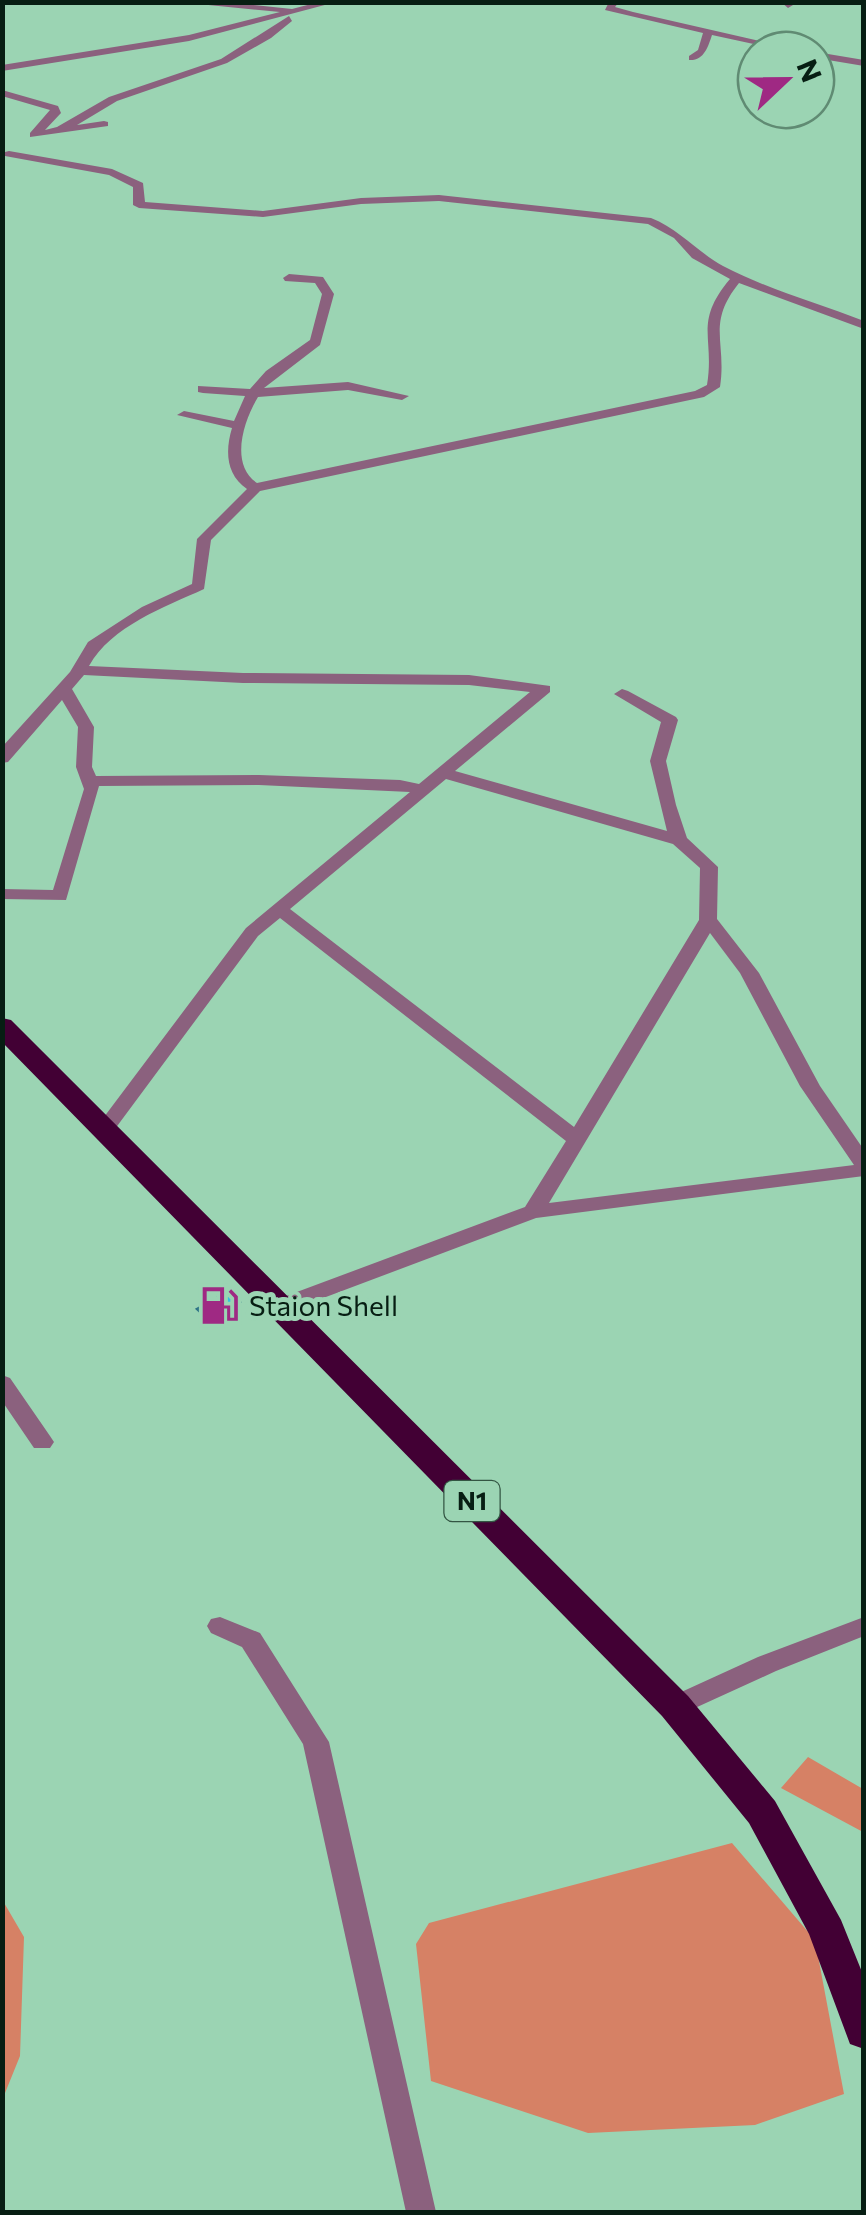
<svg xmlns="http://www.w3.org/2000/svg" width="866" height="2215" font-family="Commissioner,sans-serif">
<rect width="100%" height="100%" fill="#9bd4b3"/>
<!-- green -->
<path fill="#d68165" d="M808 1757 863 1789V1832L781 1788Z
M732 1843 815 1940 844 2094 755 2125 588 2133 431 2081 416 1944 429 1923Z
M3 1901 24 1937 20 2056 3 2098Z"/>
<!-- building -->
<path fill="#35bee0" stroke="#2e7487" stroke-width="2.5" d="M228 1292 240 1302 209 1320 197 1309Z"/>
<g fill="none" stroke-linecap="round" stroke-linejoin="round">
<!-- minor -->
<path fill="#8b617e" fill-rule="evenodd" d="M178 2H226L292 9 319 2H336L189 41 2 71V65L189 35 280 12Z
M609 2H619L615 7 633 12 799 50H781L712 35C708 47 704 61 689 60V56L698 50 703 33 605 10Z
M781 2H791L793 5 788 8Z
M289 16 292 21 271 38 227 63 117 101 77 125 104 121 108 122V126L30 137V133L50 110 2 96V90L58 106 61 113 45 130 57 127 109 97 221 59Z
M816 52 864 60V66L816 58Z
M9 151 112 169 143 183 145 202 263 211 361 198 439 195 651 218C679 229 696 251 723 266 767 289 817 303 864 321V329L739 283C706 324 727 342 720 387L704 397 260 491 211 540 204 589C165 607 111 626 89 666L243 673 469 675 550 686V692L455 771 667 831 650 761 661 722 614 694 622 689 628 691 676 717 678 720 666 761 676 805 687 838 718 867 717 919 759 973 820 1086 864 1150V1176L536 1218 286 1312H270L267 1307 270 1302 525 1207 566 1141 280 918 258 936 112 1133H98L95 1129 98 1125 246 928 410 792 259 785 99 786 66 900 2 899V889L53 890 84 789 76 767 78 727 62 700 8 762 2 763V747L70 672 88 642 142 607 192 584 197 539 247 489C226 475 225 451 232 428L177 415 184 411 234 421 245 396 203 393 198 392V386L250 389 266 371 310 340 322 294 315 283 285 281 283 278 289 274 323 277 334 294 320 345 264 388 348 382 409 396 402 400 348 390 258 397C244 420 229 464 257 483L695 391 707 385C715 337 693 323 730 279L692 258 674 238 648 224 439 201 361 204 263 217 139 208 133 205V187L109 175 5 156V152ZM84 675 243 683 469 685 530 692 419 784 400 780 259 775 96 776 92 767 94 727 72 689ZM446 779 673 844 700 868 699 920 574 1127 290 909ZM710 933 740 973 800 1086 854 1165 549 1203Z
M2 1375 10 1378 50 1436 54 1442 50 1448H34L2 1401Z
M220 1617 260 1633 329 1742 436 2212H406L303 1744 242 1647 211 1633 207 1626 211 1619Z
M864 1617V1636L776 1671 684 1713 675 1716 666 1713 662 1706 666 1699 758 1657Z"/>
<!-- trunk -->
<path fill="#420034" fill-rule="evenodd" d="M2 1018 11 1020 688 1696 775 1801 841 1920 864 1977V2049L850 2044 809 1934 749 1823 662 1716 2 1042Z"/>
</g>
<!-- icons -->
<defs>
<symbol id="fuel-bare" viewBox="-9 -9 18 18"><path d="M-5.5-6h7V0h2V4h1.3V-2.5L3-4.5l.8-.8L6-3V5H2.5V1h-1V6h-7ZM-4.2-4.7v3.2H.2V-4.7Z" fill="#9f2983" stroke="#9bd4b3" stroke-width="2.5" paint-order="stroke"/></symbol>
</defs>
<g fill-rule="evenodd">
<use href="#fuel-bare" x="192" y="1278" width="55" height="55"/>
</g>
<g text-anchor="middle" stroke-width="10" stroke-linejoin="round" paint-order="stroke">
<!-- shield labels -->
<rect fill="#9bd4b3" stroke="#335543" stroke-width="2.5" x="444.5" y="1481" width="55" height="40" rx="8"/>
<g font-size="25" font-weight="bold" fill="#071e13">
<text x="472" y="1510">N1</text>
</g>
<!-- poi labels -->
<g font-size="28" fill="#071e13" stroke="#9bd4b3" text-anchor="start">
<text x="249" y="1316">Staion Shell</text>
</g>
</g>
<!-- border -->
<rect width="866" height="2215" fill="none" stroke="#071e13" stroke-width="10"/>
<!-- north arrow -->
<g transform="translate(786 80) rotate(68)"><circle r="48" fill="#9bd4b3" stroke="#608b73" stroke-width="2.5"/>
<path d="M0-8L18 38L0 25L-18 38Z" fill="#9f2983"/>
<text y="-15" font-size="28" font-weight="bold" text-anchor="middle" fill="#071e13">N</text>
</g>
</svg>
